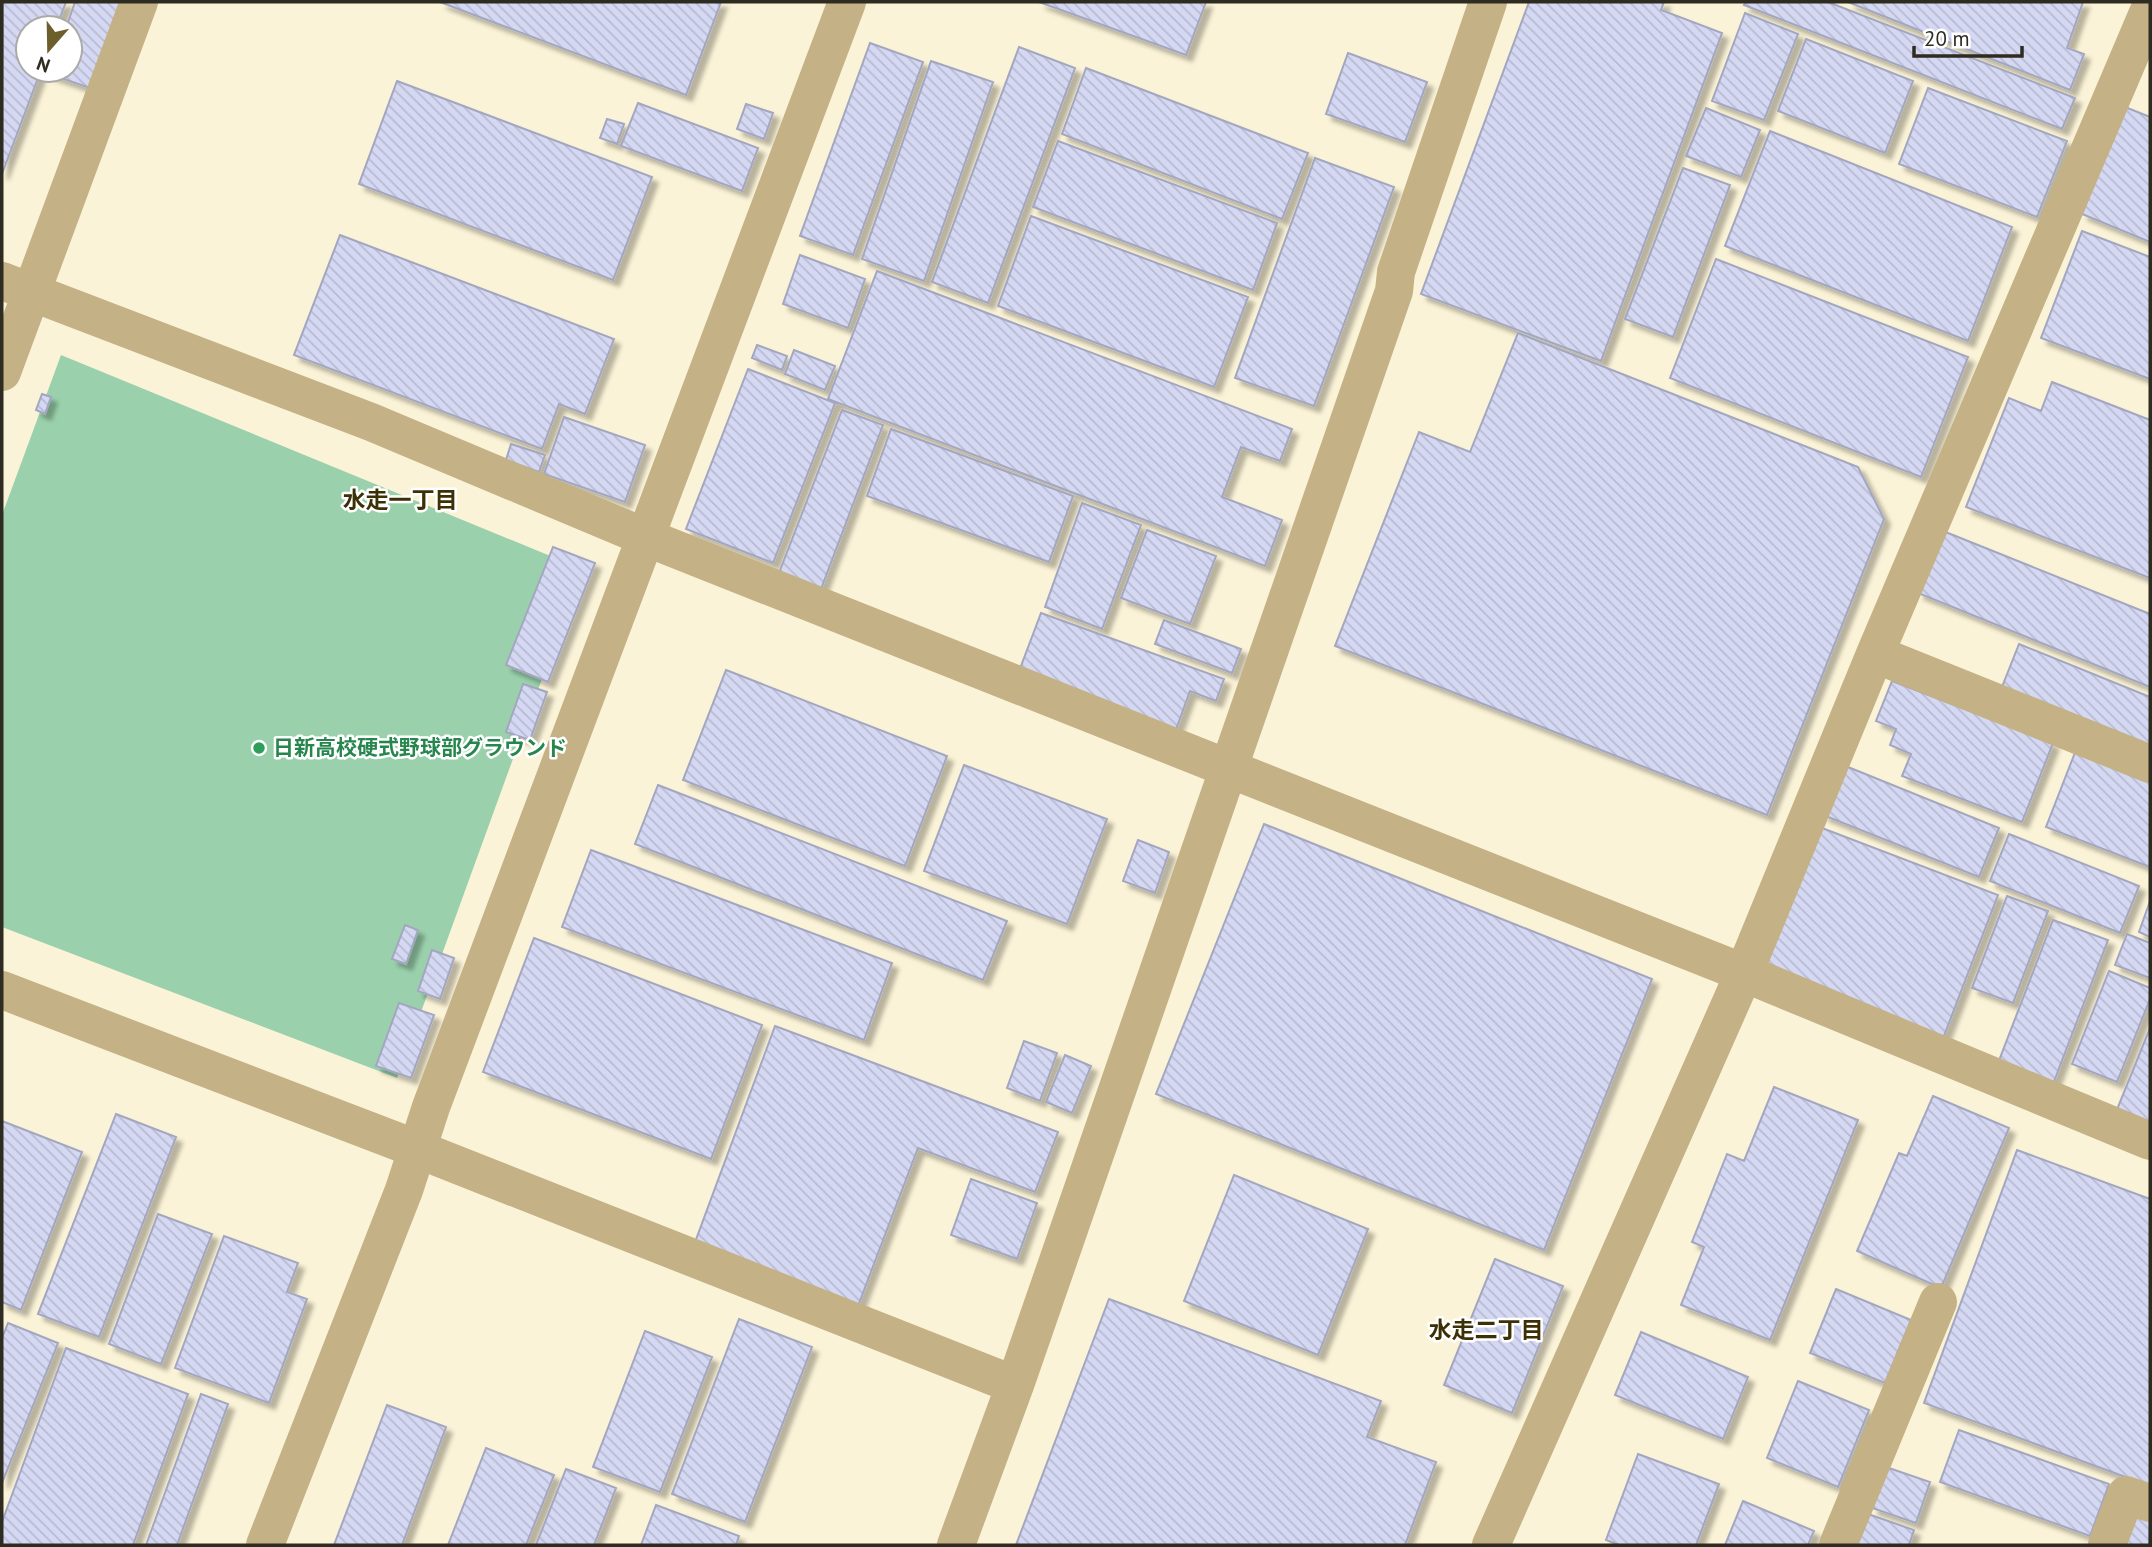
<svg xmlns="http://www.w3.org/2000/svg" width="2152" height="1547" font-family="'PT Sans','Noto Sans JP',sans-serif">
<defs>
<pattern id="building-back-hatch" width="6" height="6" patternUnits="userSpaceOnUse" patternTransform="scale(1.75)"><rect width="6" height="6" fill="#d5d8f3"/><path d="M-1 5l2 2M0 0l6 6M5-1l2 2" fill="none" stroke="#b7bad0"/></pattern>
<filter id="shadow"><feDropShadow dx="6" dy="6" stdDeviation="2" flood-color="#0004"/></filter>
</defs>
<rect width="100%" height="100%" fill="#fbf3d7"/>
<!-- grass -->
<path fill="#9ad1ac" d="M61 355 582 569 397 1078 2 927V515Z"/>
<!-- building -->
<path fill="url(#building-back-hatch)" stroke="#a3a6bf" stroke-width="2" filter="url(#shadow)" d="M3 2H66L56 28H28V70H41L2 174Z
M75 2H121L90 88 49 74 51 70H70V28H66Z
M440 2H721L686 95Z
M1039 2H1206L1186 55Z
M1529 2H1664L1661 10 1722 33 1601 361 1421 294Z
M1746 2H1828L2075 98 2062 129 1744 5Z
M1848 2H2083L2067 48 2084 54 2070 90Z
M1745 13 1798 34 1764 120 1712 101Z
M1806 39 1913 81 1885 153 1778 111Z
M870 43 923 62 853 255 800 236Z
M1019 47 1075 68 988 303 932 282Z
M1348 53 1427 82 1405 142 1326 114Z
M931 61 993 82 924 281 862 259Z
M1086 68 1308 153 1282 219 1062 134Z
M397 81 652 177 613 280 359 184Z
M1928 88 2067 141 2037 217 1899 164Z
M638 103 758 148 742 191 621 146Z
M746 104 773 113 764 139 737 129Z
M2125 107 2150 117V242L2082 214Z
M1706 108 1760 130 1741 177 1686 156Z
M607 119 624 124 617 144 600 138Z
M1770 131 2012 227 1968 341 1725 246Z
M1058 141 1277 223 1253 290 1033 207Z
M1315 158 1394 187 1314 406 1235 378Z
M1683 168 1730 185 1673 337 1625 319Z
M1031 216 1248 297 1214 387 998 306Z
M2082 231 2150 257V379L2041 338Z
M340 235 614 339 585 414 559 404 542 449 294 355Z
M800 255 865 279 848 328 783 304Z
M1716 259 1968 357 1921 477 1670 378Z
M877 271 1292 429 1280 461 1241 447 1222 497 1282 520 1265 566 828 399Z
M1518 333 1858 467 1884 519 1767 815 1335 646 1419 432 1470 452Z
M757 345 787 356 782 370 752 358Z
M794 350 835 366 825 390 785 374Z
M748 369 835 403 773 563 686 529Z
M2052 382 2150 420V578L1966 507 2009 398 2041 411Z
M42 394 51 397 45 414 36 410Z
M842 410 883 425 821 589 779 573Z
M564 417 645 445 625 502 544 474Z
M891 429 1073 496 1049 562 867 496Z
M511 444 545 455 539 472 506 460Z
M1082 503 1141 525 1102 629 1045 607Z
M1147 530 1216 556 1190 624 1121 598Z
M1943 531 2150 614V687L1918 593Z
M553 547 595 563 548 682 506 665Z
M1041 613 1224 679 1216 701 1190 691 1175 732 1018 674Z
M1164 620 1241 649 1232 673 1155 644Z
M2019 644 2150 697V752L2000 692Z
M726 670 947 756 905 866 683 780Z
M1892 681 2053 743 2022 822 1902 776 1911 754 1890 745 1896 729 1876 721Z
M523 684 547 692 530 740 506 732Z
M2076 750 2150 779V867L2046 827Z
M964 765 1107 819 1067 924 924 871Z
M1843 765 1999 828 1979 877 1823 815Z
M658 785 1007 921 983 980 635 844Z
M1264 824 1652 979 1544 1250 1156 1094Z
M1814 825 1998 895 1942 1041 1758 970Z
M2009 834 2139 886 2120 933 1990 881Z
M1138 840 1169 852 1155 893 1123 881Z
M591 850 892 963 864 1040 562 927Z
M2007 896 2048 911 2013 1003 1972 988Z
M2150 901V937L2139 932Z
M2053 920 2108 940 2050 1092 1995 1071Z
M405 925 418 930 406 964 392 959Z
M2127 934 2150 943V978L2115 965Z
M534 938 762 1025 711 1159 483 1072Z
M432 950 454 958 440 999 418 991Z
M2109 971 2150 988V999L2117 1082 2072 1064Z
M399 1003 434 1015 411 1078 376 1066Z
M775 1026 1058 1132 1035 1192 918 1148 858 1306 694 1245Z
M2150 1028V1125L2116 1112Z
M1024 1041 1057 1053 1040 1101 1007 1088Z
M1065 1055 1091 1066 1072 1113 1046 1102Z
M1774 1087 1858 1120 1770 1340 1681 1305 1704 1247 1692 1242 1727 1154 1744 1161Z
M1933 1096 2009 1128 1941 1288 1857 1251 1899 1153 1907 1156Z
M116 1114 176 1137 99 1337 38 1314Z
M2 1121 82 1152 21 1310 2 1302Z
M2017 1150 2150 1199V1486L1924 1403Z
M1234 1175 1368 1229 1318 1355 1184 1301Z
M971 1179 1037 1203 1017 1259 951 1235Z
M158 1214 212 1234 161 1364 109 1344Z
M224 1236 298 1263 287 1292 307 1299 269 1403 175 1368Z
M1495 1259 1563 1286 1512 1413 1444 1385Z
M1836 1289 1911 1320 1885 1383 1810 1353Z
M1109 1299 1381 1401 1367 1437 1436 1462 1405 1545H1016Z
M739 1319 812 1347 745 1522 672 1494Z
M8 1323 58 1343 2 1483V1338Z
M645 1331 712 1357 660 1492 593 1467Z
M1641 1332 1748 1377 1723 1439 1615 1395Z
M66 1348 188 1394 133 1545H2V1522Z
M1798 1381 1869 1410 1838 1487 1767 1458Z
M201 1394 228 1404 177 1545H146Z
M387 1405 446 1427 402 1545H334Z
M1959 1430 2109 1484 2090 1536 1940 1482Z
M486 1448 554 1475 526 1545H448Z
M1638 1454 1719 1484 1696 1545H1619L1606 1540Z
M1886 1467 1930 1482 1916 1523 1872 1508Z
M566 1469 616 1488 594 1545H536Z
M1743 1501 1814 1531 1808 1545H1725Z
M656 1505 739 1536 736 1545H641Z
M2134 1511 2150 1516 2149 1545H2122Z
M1868 1514 1914 1530 1909 1545H1857Z"/>
<g fill="none" stroke-linecap="round" stroke-linejoin="round">
<!-- minor -->
<path stroke="#c4b286" stroke-width="38" d="M2 281 371 422 645 537 1744 973 2150 1141
M2 372 139 2
M1875 654 2150 764
M2 990 417 1149 1015 1385 956 1545
M1015 1385 1394 291 1396 272 1488 2
M265 1545 404 1190 431 1107 847 2
M1491 1545 1744 973 1875 654 2148 13
M1838 1545 1938 1302
M2107 1545 2126 1495 2150 1503"/>
</g>
<!-- markers -->
<circle fill="#2e9e5b" stroke="#fff" stroke-width="2.5" cx="259" cy="748" r="7"/>
<g text-anchor="middle" stroke-width="5" stroke-linejoin="round" paint-order="stroke">
<!-- leisure labels -->
<g font-size="21" font-weight="bold" fill="#27864d" stroke="#fff" text-anchor="start">
<text x="273" y="755">日新高校硬式野球部グラウンド</text>
</g>
<!-- neighbourhood labels -->
<g font-size="23" font-weight="bold" fill="#3c3105" stroke="#fff">
<text x="400" y="508">水走一丁目</text>
<text x="1486" y="1338">水走二丁目</text>
</g>
</g>
<!-- border -->
<rect width="2152" height="1547" fill="none" stroke="#2e2b21" stroke-width="7"/>
<!-- north arrow -->
<g transform="translate(49 49) rotate(200)"><circle r="33" fill="#ffffff" stroke="#abaaa6" stroke-width="2"/>
<path d="M0-5L12 26L0 18L-12 26Z" fill="#6d5f2c"/>
<text y="-10" font-size="19" font-weight="bold" text-anchor="middle" fill="#2e2b21">N</text>
</g>
<!-- scale -->
<path d="M1914 46v10h108v-10" fill="none" stroke="#2e2b21" stroke-width="3.5"/>
<text x="1924" y="46" font-size="21" fill="#2e2b21" stroke="#ffffff" stroke-width="5" paint-order="stroke">20 m</text>
</svg>
